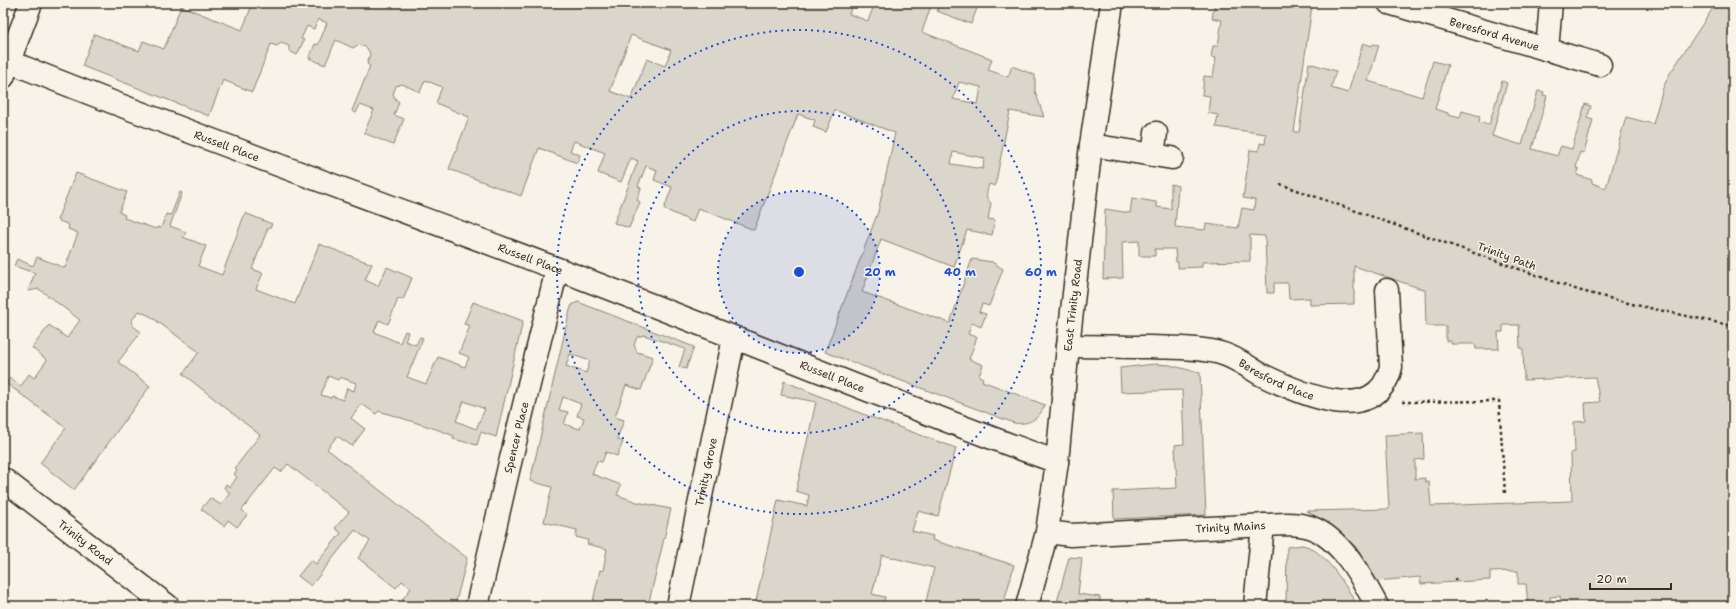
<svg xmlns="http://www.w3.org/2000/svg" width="1736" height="609" font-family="'Shantell Sans',sans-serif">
<rect width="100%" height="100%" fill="#f7f3e8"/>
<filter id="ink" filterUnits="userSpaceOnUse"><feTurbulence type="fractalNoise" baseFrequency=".025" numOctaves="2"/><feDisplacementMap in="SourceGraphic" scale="8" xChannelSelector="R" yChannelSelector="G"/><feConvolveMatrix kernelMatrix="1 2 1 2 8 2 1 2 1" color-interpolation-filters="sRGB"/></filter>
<g filter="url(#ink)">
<!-- green -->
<path fill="#dbd6cb" stroke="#8b8074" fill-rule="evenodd" d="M253 3H853L849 14 868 21 875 3H932L922 32 992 59 988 70 1008 77 1012 66 1035 75V91L1044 117 1010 111 995 186 989 184C987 192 984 198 991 203L988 219 995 220 992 235 967 230 954 267 881 239 862 292 950 323 972 259 992 262 1003 269 989 306 982 304 979 312 986 314 981 327 972 323 968 334 977 337 969 359 983 365 979 376 983 378 982 381 1045 405C1039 419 1029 425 1014 423L825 352 878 212 895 133 835 110 826 132 813 127 815 120 798 114 754 230 698 208 693 222 664 209 672 187 654 180 657 170 646 166 638 186 641 188 637 200 640 202 629 228 614 223 638 161 631 158 621 182 598 173 605 153 574 141 570 151 580 155 577 163 539 148 521 196 449 169 469 117 436 103 442 87 425 80 420 92 402 84 396 86 393 94 396 100 399 102 394 115 404 119 393 145 364 133 374 110 360 105 356 113 352 111 370 66 367 64 370 54 367 48 359 44 353 48 336 40 325 65 309 58 315 44 318 45 327 23 318 19 314 29 307 26 301 39 304 40 297 55 289 51V46L281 43 277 46 271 44 252 92 223 80 209 116 82 66 94 34 139 51 143 41 164 49 181 6 242 30ZM631 35 671 50 665 66 647 59 631 99 610 91ZM959 82 981 87 978 104 953 99ZM953 152 984 158 983 169 951 164Z
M940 3H979L971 24 937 11Z
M1215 3H1302L1312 6 1294 132H1299L1309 63 1336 71 1331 88 1348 93 1363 43 1372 46 1373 44 1379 45 1368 81 1422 97 1433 61 1448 65 1435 109 1448 113V115L1460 118 1462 111 1480 116 1479 122 1489 125 1502 81 1507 83 1492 136 1522 145 1538 91 1544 92 1543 95 1547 96 1532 149 1557 156 1561 146 1572 149 1585 104 1591 106 1587 118 1593 120 1584 153 1580 152 1576 168 1579 169 1577 175 1592 180V183L1606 188 1626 117 1653 124 1663 88 1669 75 1715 5 1690 3H1733V606H1528L1526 584H1518V571L1490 572V580L1421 584 1420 577 1377 581 1355 546 1335 529 1307 511 1389 509 1385 435 1423 433 1424 459 1415 460V479L1425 478V482L1429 481 1431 506 1572 501 1571 453 1575 452 1574 422 1586 421 1585 403 1600 402 1595 377 1524 380 1523 348H1520L1519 325H1503V332H1498L1499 349H1476L1475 344H1451V341H1446V326H1426L1425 290 1354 266V304L1310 305V298L1289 299 1288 283H1274V293H1267L1265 236 1250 235V261L1202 262V267L1178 268V262H1176L1175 249H1155V256H1139V241L1122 242 1123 278 1103 279 1105 209 1130 213 1132 198 1156 202 1157 207 1171 209V184L1178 186 1175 227 1205 230 1206 224 1238 228 1242 208 1254 210 1255 200 1243 198 1250 150 1259 151 1260 143 1265 144 1266 134 1216 127 1218 115 1208 113 1210 96 1202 95 1204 76 1213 77 1216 58 1211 57 1213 46H1218L1222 20 1212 18ZM1550 597 1560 596 1561 602 1551 603Z
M76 173 127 192 119 212 125 215 124 218 156 229 157 227 161 228 166 214 171 215 180 192 182 193 170 226 186 232 183 237 206 246 198 266 222 275 245 213 272 224 270 228H268L252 269 263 273 256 289 295 304 319 244 372 264 365 280 378 286 387 267 412 278 403 300 398 299 388 324 379 320 374 332 400 343 405 331 408 332 405 341 416 345 420 337 423 338 407 377 426 384 438 357 465 367 469 357 459 353 470 326 464 324 473 302 523 321 496 437 481 432 477 445 453 439 454 436 436 429 379 411 376 414 362 404 351 418 365 429 352 446 337 436 327 449 467 558 455 606H409L402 600 411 588 402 581 396 588 358 558 370 541 355 530 311 586 298 576 311 560 316 564 341 533 335 528 349 512 288 464 281 472 275 468 242 510 247 515 237 527 228 520 224 526 201 509 210 498 221 505 230 493 224 488 226 484 230 487 237 477 234 474 237 470 235 468 260 435 183 374 199 352 150 316 139 311 132 320 133 326 141 332 118 362 150 386 74 490 40 463 66 428 6 383 10 378 21 386 29 374 34 378 47 360 32 348 49 325 67 338 80 320 39 289 28 291 35 273 14 266 17 259 33 266 37 257 65 268 78 233 68 229 69 225 57 220ZM328 376 338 380 340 377 356 383 354 391 347 388 343 400 332 396 331 398 321 395ZM464 401 485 409 476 429 456 421Z
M578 302 694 347 686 369 679 367 685 349 644 335 637 337 634 345 637 352 653 357 641 390 626 385 615 417 624 420 617 439 623 442 617 456 606 452 602 462 597 461 592 474 621 485 617 495 637 502 671 509 648 606H592L600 570 603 571 607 549 587 544 588 540 576 537 577 530 544 522 552 487 530 481 570 310 572 305ZM570 354 590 361 586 373 566 366ZM563 397 581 404 577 416 584 418 580 429 564 424 568 412 559 410Z
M1155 364 1170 365 1200 373 1206 515 1114 519 1113 491 1177 488 1175 445 1184 444 1182 390 1121 392 1120 368Z
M784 381 860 413 956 448 938 516 918 511 912 531 933 536 932 540 1014 565 1003 606H925L934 568 882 555 872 594 885 597 883 606H755L778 500 807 506 809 495 796 491 816 402 781 395Z
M1302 545C1322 547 1349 589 1357 606H1286L1287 547Z
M1069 557 1082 558 1078 594 1100 597V602L1122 605V606H1056Z"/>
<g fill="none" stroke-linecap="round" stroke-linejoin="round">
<defs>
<g id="minor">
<path id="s1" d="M1389 3 1600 65"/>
<path d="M1547 50 1551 3"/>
<path id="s2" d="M3 59C185 133 371 198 555 268 723 331 888 401 1057 462"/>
<path d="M3 77 31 3"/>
<path d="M1091 145 1172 158"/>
<path d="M1153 155 1156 133"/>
<path id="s3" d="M1068 346C1095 346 1123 347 1150 347 1172 348 1194 347 1216 352 1232 355 1248 367 1262 375 1299 393 1376 429 1391 367L1387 290"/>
<path id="s4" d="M3 479 168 606"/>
<path id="s5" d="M1047 532 1071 535 1286 524C1294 524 1303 525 1310 527 1342 539 1362 578 1377 606"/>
<path id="s6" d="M477 606 508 471 557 269"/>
<path id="s7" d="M678 606 734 338"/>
<path id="s8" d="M1027 606 1047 532 1057 462 1068 346 1091 145 1112 3"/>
<path d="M1255 606 1263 525"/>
</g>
</defs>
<!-- minor casing -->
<use href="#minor" stroke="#3b2a1e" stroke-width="25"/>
<!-- path -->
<path stroke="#3b2a1e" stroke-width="2.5" stroke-dasharray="3 3" stroke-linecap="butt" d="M769 3 774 5
M1280 184 1578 290 1636 305 1733 326
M1402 402 1499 401 1505 493
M1455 578 1456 582"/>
<!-- minor -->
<use href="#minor" stroke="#f7f3e8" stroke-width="22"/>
</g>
</g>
<!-- distance rings -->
<circle cx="799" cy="272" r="81" fill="#1d4ed8" fill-opacity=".12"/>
<g fill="none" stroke="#1d4ed8" stroke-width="2" stroke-dasharray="2 4">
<circle cx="799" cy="272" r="81"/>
<circle cx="799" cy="272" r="161"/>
<circle cx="799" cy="272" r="242"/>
</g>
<g text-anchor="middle" stroke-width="3" stroke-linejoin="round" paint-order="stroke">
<!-- street labels -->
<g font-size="11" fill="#3b2a1e" stroke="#f7f3e8">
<text dy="4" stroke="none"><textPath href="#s1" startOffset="110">Beresford Avenue</textPath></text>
<text dy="4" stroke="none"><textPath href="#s2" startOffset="240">Russell Place</textPath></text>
<text transform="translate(1507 256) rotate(20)" y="4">Trinity Path</text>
<text dy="4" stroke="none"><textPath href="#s2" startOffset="564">Russell Place</textPath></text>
<text dy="4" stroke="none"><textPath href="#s8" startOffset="305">East Trinity Road</textPath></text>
<text dy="4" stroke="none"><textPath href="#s2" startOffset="888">Russell Place</textPath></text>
<text dy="4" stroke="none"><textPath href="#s3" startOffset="215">Beresford Place</textPath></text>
<text dy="4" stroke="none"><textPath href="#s6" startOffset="173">Spencer Place</textPath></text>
<text dy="4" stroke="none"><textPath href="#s7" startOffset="137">Trinity Grove</textPath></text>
<text dy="4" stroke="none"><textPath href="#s5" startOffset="184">Trinity Mains</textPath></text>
<text dy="4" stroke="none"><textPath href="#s4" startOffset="104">Trinity Road</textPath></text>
</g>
</g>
<circle cx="799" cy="272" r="6" fill="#1d4ed8" stroke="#f7f3e8" stroke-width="2"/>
<g font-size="12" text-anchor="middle" font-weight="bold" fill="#1d4ed8" stroke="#f7f3e8" stroke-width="3" stroke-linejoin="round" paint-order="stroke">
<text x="880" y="276">20 m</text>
<text x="960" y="276">40 m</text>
<text x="1041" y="276">60 m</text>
</g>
<!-- margin -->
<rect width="1736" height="609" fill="none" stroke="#f7f3e8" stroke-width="16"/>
<rect x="8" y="8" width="1720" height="593" fill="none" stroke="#3b2a1e" stroke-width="1.5" filter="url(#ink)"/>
<!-- scale -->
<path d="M1590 583v6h81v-6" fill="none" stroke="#3b2a1e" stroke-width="2"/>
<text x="1596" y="583" font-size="12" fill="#3b2a1e" stroke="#f7f3e8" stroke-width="3" paint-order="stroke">20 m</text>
</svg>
